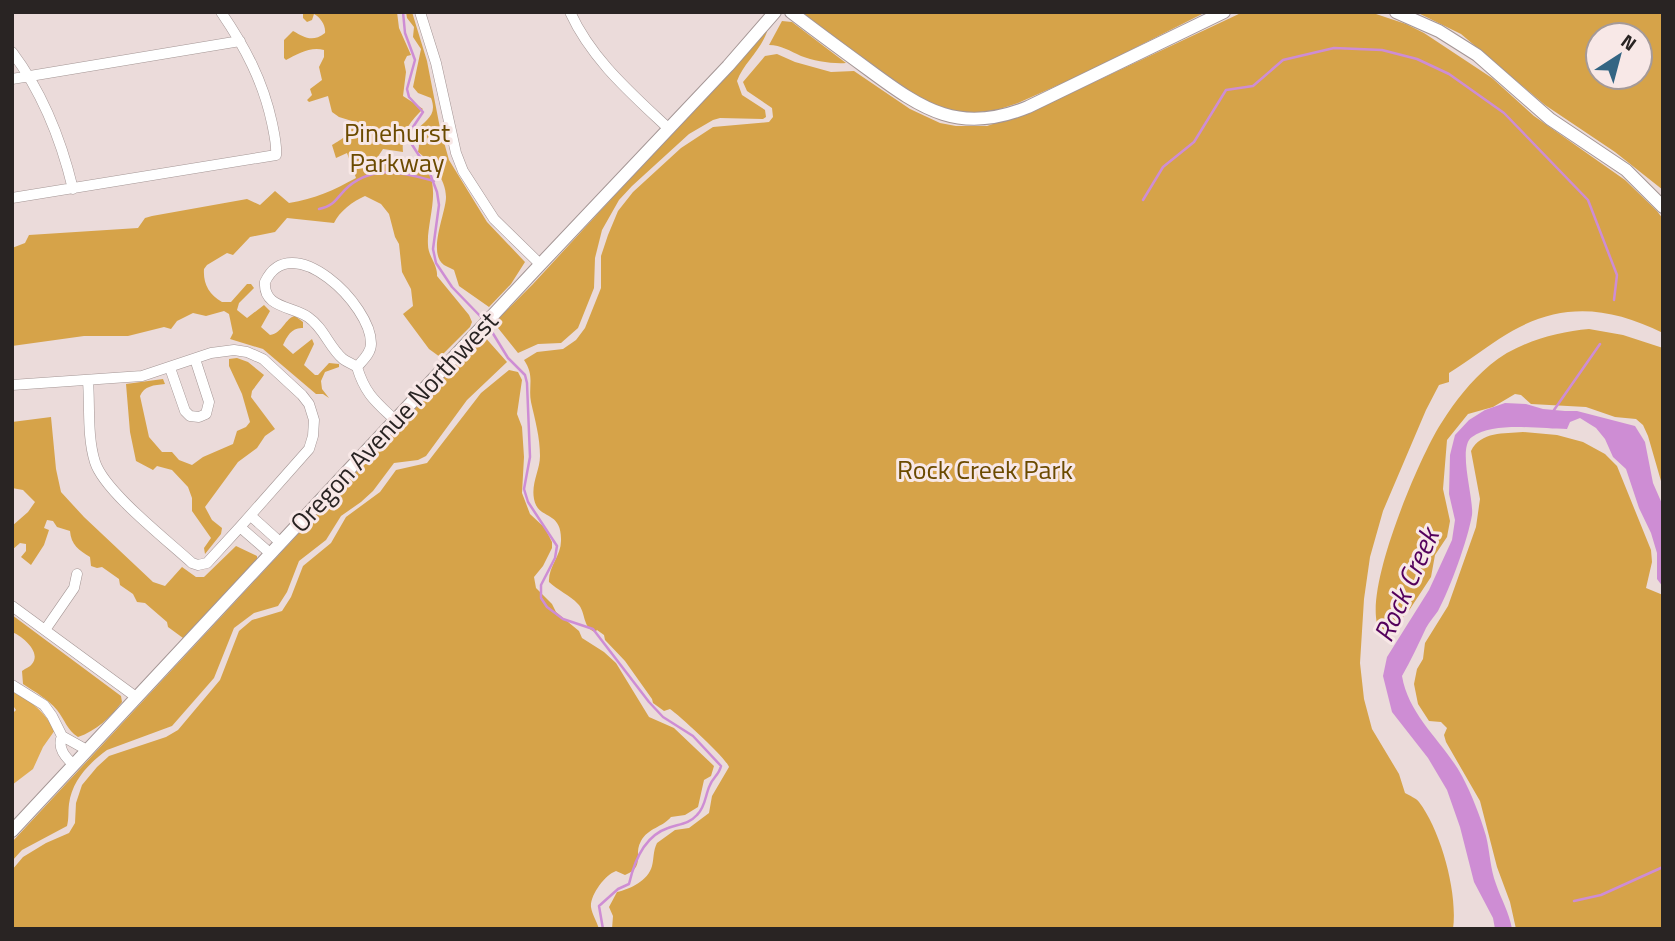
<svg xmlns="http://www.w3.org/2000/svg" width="1675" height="941" font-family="'Titillium Web',sans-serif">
<rect width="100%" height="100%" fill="#ebdbda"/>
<!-- green -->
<path fill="#e0ad53" d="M12 691C32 701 43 711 55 730L43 747 33 769 12 785V714L16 710 12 704Z"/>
<!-- forest -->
<path fill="#d6a349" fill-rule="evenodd" d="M303 12H397L399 28 411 55 407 56 404 62 406 72 403 96 423 109C410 122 401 132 403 152L383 149 377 158 386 164 407 170 416 163C447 176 426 220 428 245 428 256 438 265 437 276L469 315 472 322 470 327 440 357 429 349 403 314 413 306 411 289 402 272 399 244 395 237 389 214 381 204 365 196C353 201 339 212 334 223L287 218 275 232 250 237 233 255 227 253 207 265 204 269C203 284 209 294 222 302H231L247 284H251L254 288 239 303 237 310 247 318 264 305 270 311 261 327 270 335C283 333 285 318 295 316L303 322V328C292 327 287 336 283 345L293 354 312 339 314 344 304 365 315 375H318L329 363 339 364V367L325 372 321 381 322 389 329 398 323 394H316L263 349 230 339 233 333 229 314 224 311 206 316 193 313 177 321 171 329 164 327 128 336H84L12 346V248L25 243 29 235 138 228 145 218 152 216 247 199 260 205 275 191 289 203C315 199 334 190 356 178L347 153 336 158 332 145C342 139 352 134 352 121L339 117 332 112 328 96 309 102 307 100 312 95 310 89 322 80 319 67 324 57V50C311 46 297 54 286 60L284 58V40L293 31C304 37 312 43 325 33 326 25 320 17 314 14L312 20 307 22 303 18Z
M406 12H412L427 61 440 128 449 160 487 222 525 262 511 284 489 307 459 286 454 270C451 268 447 267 444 265 427 253 446 213 446 197 446 179 431 162 418 152L419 146 416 131C425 120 438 116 431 98L418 93 413 87 421 49 413 37 414 27 407 18Z
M801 12H1206L1083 74 1018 103 997 110 963 114 944 110 912 95Z
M1243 12H1370L1406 24 1424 33 1492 78 1534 116 1625 180 1657 211 1663 219V333C1604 304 1555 302 1499 339 1482 350 1467 362 1449 373V382L1439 385 1426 410 1383 511 1370 557 1364 599 1360 663 1364 699 1372 729 1399 774 1405 793C1410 796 1416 798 1419 802 1441 831 1458 893 1453 929H612L613 916 609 907 617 892C630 889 648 881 652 866 654 858 653 851 657 843L675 830 689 828 709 813 712 796 729 767C727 759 680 716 670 709L664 711 653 703 652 699 625 661 605 640 604 635 597 630 595 632C582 627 586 612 578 604 570 595 557 590 549 582 548 567 561 556 561 541 562 509 538 521 534 499 531 483 540 470 540 456 540 437 535 420 531 402 528 386 535 376 524 360L537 352 563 349 576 340 585 328 601 288V256L608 235 618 211 633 192 681 148 713 127 769 122 773 117 772 108 747 91 743 82 765 56 777 54 795 62 831 72 854 71 910 109 940 123 956 126H987L1037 109Z
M1416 12H1663V190L1615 152 1545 105 1461 34ZM1598 35H1640V77H1598Z
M782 21 792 22 846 63C832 64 814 61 801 56 790 51 781 45 769 45Z
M768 29C761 51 744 62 737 81L742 95 765 110 766 117 763 119 720 118 713 120 689 134 632 186 619 200 602 230 595 258 594 288 578 328 561 343 538 344 518 353 494 323 533 284Z
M1589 329 1623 335 1663 348V488L1648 436 1643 425 1636 419 1615 417 1586 407 1531 404 1521 395 1515 394 1493 407 1468 414 1447 440 1443 489 1450 521 1447 537 1435 555 1431 577 1406 615 1392 623 1385 632H1381C1357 601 1421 453 1442 422 1455 401 1471 381 1490 365 1516 343 1555 332 1589 329Z
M483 335 507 362 467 400 426 456 418 460 394 463 373 491 361 502 341 516 326 540 299 561 287 592 278 606 254 613 234 628 214 678 172 726 107 750C88 764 72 781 69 804 68 812 69 819 67 826L22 850 12 861V842Z
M237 358 248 362 264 375 252 391 251 397 275 429 265 436 257 448 238 462 205 507 212 520 222 528 221 534 205 554 204 548 211 538 192 511V498L188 487 172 470 157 466 153 470 136 461 130 432 126 384 163 379 165 384C154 385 144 386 140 396L149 437 162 452H172L179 460 192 465 203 457 233 444 237 431 246 427 250 422 242 394 229 366V359Z
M509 370 518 372 522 380 517 414 522 427 524 457 522 493 530 514 545 528 552 542V548L543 566 534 577 536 588 552 604 556 612 579 631 582 638 604 652 616 663 649 717 674 728 714 766 711 776 704 780 698 807 685 815 671 817C663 827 648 828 641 841 633 855 646 866 625 875L616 871C605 875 590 895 591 907 592 914 597 922 599 929H12V870L23 857 46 843 69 833 75 823 76 803 82 785 97 767 109 756 166 737 178 730 220 680 239 631 252 620 282 611 291 597 303 566 331 543 346 517 380 492 396 470 427 463 481 393Z
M51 417 56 469 61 492 84 517 153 582 165 586 182 567 196 577H204L236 546 257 556V560L183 638 168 627 167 622 145 603 137 602 133 594 120 585 119 579 102 567 97 568 91 566 90 557C79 550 71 545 70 531L57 527 53 521 47 520 44 528 49 530 44 545 31 565 21 557 26 551V544L20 543 12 550V526L28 512 35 502 23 490 12 488V422Z
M1523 432 1557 435 1583 442 1605 454 1617 466 1651 550 1652 562 1646 588 1663 595V929H1516L1510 902 1497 867 1480 801 1446 742 1444 735 1447 728 1441 722 1429 721 1418 704 1414 684 1417 669 1423 659 1425 643 1448 606 1476 527 1480 499 1471 451C1481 431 1504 434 1523 432Z
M12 615 121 696 122 702C111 717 96 731 78 737 67 730 65 720 57 710 48 699 35 692 23 684L22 671C26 668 30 667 32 664 42 652 22 636 12 632Z"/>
<!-- water -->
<path fill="#ce8dd4" d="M1505 403 1526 404 1543 409 1565 411H1577L1635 426 1645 442 1653 483 1663 506V587L1657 579V553L1651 533 1639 508 1626 469 1613 457 1605 439 1596 428 1580 418 1570 422 1567 429C1540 429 1494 421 1472 437 1457 447 1474 498 1472 515 1468 539 1450 589 1438 611 1434 617 1429 622 1426 628 1418 645 1411 660 1402 676 1409 717 1443 741 1462 776 1472 795 1480 816 1486 836 1490 852 1490 868 1496 884 1501 899 1509 912 1512 929H1495L1493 918 1474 882 1460 827 1447 790 1428 758 1392 712 1383 676 1387 657 1429 590 1452 540 1455 520 1449 494 1450 455 1455 435 1469 420 1485 410Z"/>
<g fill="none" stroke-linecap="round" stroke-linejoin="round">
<!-- stream -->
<path stroke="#ce8dd4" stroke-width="2.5" d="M403 12 405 33 415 60 407 89 409 97 423 112 409 133V140L429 171 437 192 439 205 433 249 436 263 452 287 483 319
M1143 200 1163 167 1194 142 1226 90 1253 86 1283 60 1334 48 1382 50 1417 59 1449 74 1504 113 1588 200 1617 275 1614 300
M319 209C337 205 336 197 349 186 376 164 404 173 434 181
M489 327 508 358 525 375 527 383 530 457 524 489 528 502 557 546 555 558 541 585V598L547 607 563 619 593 629 649 702 663 717 693 736 721 766C719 775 713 777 710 785 705 795 706 806 697 815 689 824 679 824 668 828 644 836 634 862 629 884L618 889 599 906 603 929
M1554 410 1600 344
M1574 901 1601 895 1663 867"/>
<defs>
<path id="minor" d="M420 12 436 63 456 153 463 171 494 219 540 264
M570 12C592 60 631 93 669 129
M12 52C43 93 61 139 73 189
M12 79 240 41
M12 198 276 155C277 145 274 133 272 123 263 81 245 47 221 12
M357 367C363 360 371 353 371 344 372 305 291 227 265 282 263 308 292 306 308 317 324 328 329 347 343 359 347 362 353 364 357 367 365 394 376 402 395 420
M170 368 185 411 190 416 199 417 206 414 209 402 195 359
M12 385 142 376 211 353 234 350 247 352 263 359 302 395 309 404 314 420 313 436 309 449 240 527 207 563 198 565 192 563C167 540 104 491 95 462 87 437 90 406 88 381
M251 516 281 543
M240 527 271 554
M12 606 136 697
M45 630 74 588 77 574
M12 685 44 705 52 716 62 736 87 750
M62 736C57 748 65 757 74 765"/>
<path id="tertiary" d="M791 12C817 32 843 51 869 70 923 110 960 135 1028 107L1224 12
M1396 12 1439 31 1477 55 1550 119 1626 170 1663 207
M12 831 536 269 728 66 775 12"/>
</defs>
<!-- minor casing -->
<use href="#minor" stroke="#a49695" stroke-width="11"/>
<!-- tertiary casing -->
<use href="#tertiary" stroke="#a49695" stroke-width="14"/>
<!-- minor -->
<use href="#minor" stroke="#fff" stroke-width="10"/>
<!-- tertiary -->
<use href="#tertiary" stroke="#fff" stroke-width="12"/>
</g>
<g text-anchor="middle" stroke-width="6" stroke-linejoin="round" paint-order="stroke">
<!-- park labels -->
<g font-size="26" fill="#6b4a00" stroke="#f8e8e7">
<text x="397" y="142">Pinehurst<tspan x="397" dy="30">Parkway</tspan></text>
<text x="985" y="479">Rock Creek Park</text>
</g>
<!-- street labels -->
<g font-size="26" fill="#292423" stroke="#f8e8e7">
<text transform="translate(394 422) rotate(-47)" y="9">Oregon Avenue Northwest</text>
</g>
<!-- water labels -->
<g font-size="28" font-style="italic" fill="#54005c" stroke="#f8e8e7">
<text transform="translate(1406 585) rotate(-66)" y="10">Rock Creek</text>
</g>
</g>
<!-- border -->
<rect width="1675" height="941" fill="none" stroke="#292423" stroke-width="28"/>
<!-- north arrow -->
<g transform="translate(1619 56) rotate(36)"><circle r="33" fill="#f8e8e7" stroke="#a59a99" stroke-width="2"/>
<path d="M0-5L12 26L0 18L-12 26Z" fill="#346583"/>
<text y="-10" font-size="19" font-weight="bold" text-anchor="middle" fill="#292423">N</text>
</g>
</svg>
